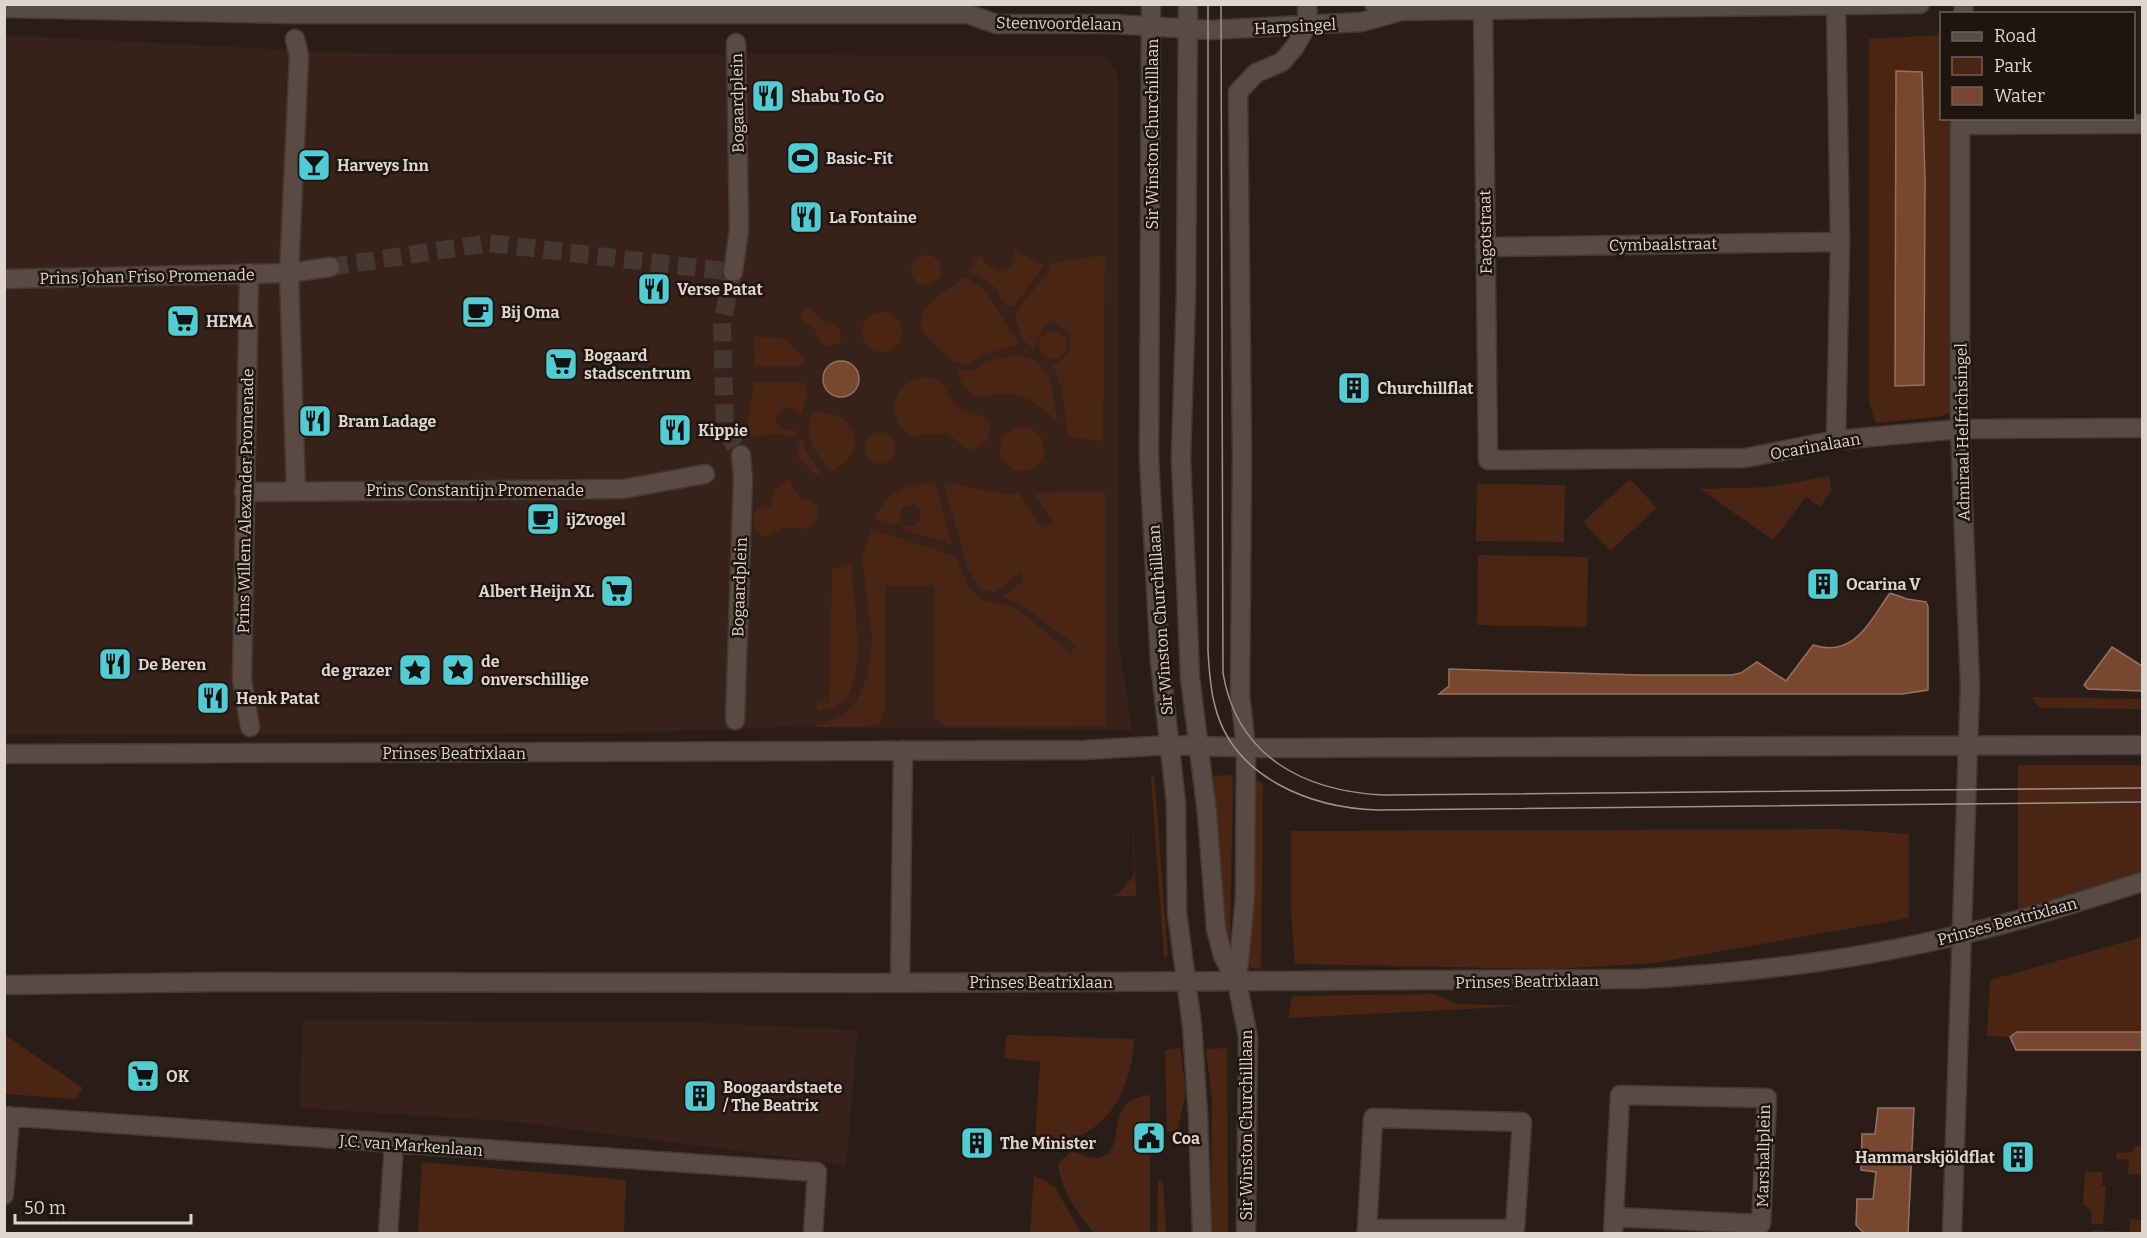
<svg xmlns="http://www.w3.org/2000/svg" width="2147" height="1238" font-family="Bitter,serif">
<rect width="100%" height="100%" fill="#2a1d17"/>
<!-- built -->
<path fill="#362219" d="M4 35 350 53 1100 56 1109 61 1116 69 1118 83 1119 645 1132 730 781 727 623 733 5 735Z
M303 1020 706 1023 858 1030 846 1165 516 1122 299 1108Z"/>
<!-- green -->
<path fill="#4a2513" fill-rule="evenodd" d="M1941 35 1942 118 1953 119 1956 409 1943 416 1876 423 1869 403V39ZM1896 72 1922 73 1925 181 1924 385 1895 386Z
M1014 250 1044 265 1014 306 1005 305 994 286 969 271 979 254 986 264 998 271 1010 267 1016 260Z
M911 270a15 15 0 1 1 30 0a15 15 0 1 1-30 0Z
M1105 255 1103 441 1068 437 1062 388 1052 364C1068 361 1072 347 1070 332L1051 322 1043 327 1034 349 1024 341 1015 319C1020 296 1046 285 1051 263Z
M964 277 984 289 1017 341V345C1003 350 990 351 977 359 973 361 970 364 965 364 952 364 947 356 938 348 898 314 938 299 964 277Z
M806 309H812L823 321 838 326 842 337 839 344 823 346 813 327 802 320 801 315Z
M862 332a20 20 0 1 1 40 0a20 20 0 1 1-40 0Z
M1039 345a14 14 0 1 1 28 0a14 14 0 1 1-28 0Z
M754 336 786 339 806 360 797 367 755 366Z
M1015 355C1054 357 1052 393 1058 423 1044 409 1026 393 1005 394 995 394 986 397 976 397L961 382 958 370H976L987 361Z
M927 377C947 380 944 393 956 405 964 414 978 411 990 422 992 440 985 447 968 450 960 445 954 436 945 434 927 429 908 448 897 419 894 410 893 404 897 396 903 383 913 379 927 377Z
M797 381 805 384 807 394 801 414 788 407 781 409 775 420C779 429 787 431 797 431L794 439C770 426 766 440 746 436L754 382Z
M815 410C823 415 833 412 842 418 865 436 854 462 831 471 815 453 800 434 815 410Z
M1000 449a22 22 0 1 1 44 0a22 22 0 1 1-44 0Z
M864 448a16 16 0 1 1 32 0a16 16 0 1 1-32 0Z
M801 440 804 442 805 450 822 475 814 474 798 457 797 449Z
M1829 476 1831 491 1820 507 1806 497 1773 540 1700 489 1770 487Z
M788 479 801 499 813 502 818 508C817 538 801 526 784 528 778 529 773 535 767 536 753 536 752 520 755 510L765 506 771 507 775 490Z
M1630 479 1657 508 1610 551 1583 522Z
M935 482 952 544 904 530 906 525 914 526 921 518 919 508 913 504 902 507 900 514 901 520 892 526 874 519C892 488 900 487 935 482Z
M943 482 1003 494 1019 493 1042 528 1054 523 1033 493 1105 492 1106 726 945 727 935 718V585L885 586V711L880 723 865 727H815L843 715 857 700 867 678 872 640 862 557 871 529 955 556 968 586 979 599 1013 607 1023 613 1070 653 1076 646 1026 608 1002 597 1024 581 1020 572 995 592 980 589 968 569Z
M1477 484 1565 485 1564 542 1476 541Z
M1478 555 1588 557 1587 627 1477 625Z
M851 562C851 595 873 687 836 706 830 709 823 709 817 710V703H829L832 570Z
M2030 697 2142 699V709L2041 708Z
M2018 765H2142V872L2018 912Z
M1233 775 1230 938 1226 937 1209 776Z
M1250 775 1263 784 1261 969 1252 968 1242 959Z
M1151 776H1154L1168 955 1164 958Z
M1132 796 1136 896H1112L1122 890 1134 875Z
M1839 829 1909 834V918L1654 963 1555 969 1295 964 1291 913V831Z
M2142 937V1032H2017L2010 1037 1987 1036 1990 980Z
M1433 994 1457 1004 1526 1006 1288 1018 1292 996Z
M5 1035 83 1088 76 1099 5 1094Z
M1007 1035 1134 1039C1132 1096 1099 1150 1035 1141L1040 1062 1004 1058Z
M1180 1048 1186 1092 1177 1132 1167 1131 1165 1050Z
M1227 1048 1228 1233H1211L1212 1100 1206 1049Z
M1150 1095V1233H1094C1077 1214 1061 1189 1058 1163L1071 1152C1080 1152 1090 1160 1098 1158 1131 1152 1099 1100 1150 1095Z
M2137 1146H2142V1174H2128L2129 1160 2116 1159 2117 1152 2130 1153Z
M422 1162 626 1180 624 1233H418Z
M2085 1172H2103L2102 1186H2106L2103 1224H2091L2092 1211 2083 1204Z
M1034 1175 1055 1187 1081 1233H1030Z
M1158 1181H1163L1166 1233H1157Z
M2130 1219 2142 1220V1233H2090L2091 1230 2129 1232Z"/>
<!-- water -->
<path fill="#784730" stroke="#977160" stroke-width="1.5" d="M1896 71 1922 72 1925 181 1924 385 1895 386Z
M823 379a18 18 0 1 1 36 0a18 18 0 1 1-36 0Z
M1890 593 1907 599 1926 602 1928 607V690L1902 694H1439L1449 686V669L1638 675H1731L1741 673 1757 662 1786 681 1813 645C1855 658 1869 622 1890 593Z
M2112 647 2142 666V691L2088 689 2084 685Z
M2017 1032H2142V1050H2016L2010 1037Z
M1878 1108H1914L1908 1233H1864L1856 1225 1857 1199H1873L1876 1172 1861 1170 1862 1134H1875Z"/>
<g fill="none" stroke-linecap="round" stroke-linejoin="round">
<!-- street-tunnel -->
<path stroke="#453833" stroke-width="18" stroke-dasharray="18 9" stroke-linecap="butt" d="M330 267 489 243 733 272 722 322 725 430 741 455"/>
<defs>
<path id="street" d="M1374 4 1401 11 1920 4
M1483 4 1488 460 1745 458 1836 440 1960 429 2142 428
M4 8 295 14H968L996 24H1114L1209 30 1362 22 1401 11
M1963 14 1964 4
M295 39 299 56 289 273 296 491
M1960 118V429L1970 686 1968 745
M1960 125 2142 124
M1485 247 1840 242
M733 272 739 230 736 43
M249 273 242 680 250 727
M4 279 289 273 330 267
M1836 440 1840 242 1836 4
M244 492 623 489 705 474
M735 720 743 478 741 455
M1237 982 1245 898 1246 748 1240 694 1242 457 1238 92 1256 73 1282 62 1294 48 1308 24 1307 4
M900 983 903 750
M4 1116 817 1172 813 1234
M4 1195 10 1116
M388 1234 394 1144
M1366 1234 1367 1229 1373 1118 1522 1122 1515 1229H1367
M1613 1234 1620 1095 1767 1098 1761 1224 1614 1217"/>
<path id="secondary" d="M1151 4 1149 458 1160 662 1176 802 1177 913 1192 1025 1198 1115 1202 1234
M1188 4 1186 294 1181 458 1190 677 1207 813 1216 929 1223 956 1237 982 1248 1037 1246 1234
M4 754 1084 750 1171 745 1259 748 2142 745
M4 985 220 982 865 983 1639 979C1747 973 1853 961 1959 935 2021 921 2082 901 2142 882
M1952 1234 1968 745"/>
</defs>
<!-- street casing -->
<use href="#street" stroke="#433834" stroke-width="21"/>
<!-- secondary casing -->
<use href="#secondary" stroke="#433834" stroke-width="21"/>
<!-- street -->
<use href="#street" stroke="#594a43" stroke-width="18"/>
<!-- secondary -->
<use href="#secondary" stroke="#594a43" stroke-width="18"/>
<!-- tram -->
<path stroke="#9d928d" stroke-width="1.5" d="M1208 4V651C1209 669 1210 688 1215 706 1233 778 1311 808 1378 810L2142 802
M1221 4 1223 673C1237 757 1304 791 1383 795L2142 788"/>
</g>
<!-- icons -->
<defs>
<symbol id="restaurant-square" viewBox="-11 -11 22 22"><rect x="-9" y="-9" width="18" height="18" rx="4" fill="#51ccd2" stroke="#20140e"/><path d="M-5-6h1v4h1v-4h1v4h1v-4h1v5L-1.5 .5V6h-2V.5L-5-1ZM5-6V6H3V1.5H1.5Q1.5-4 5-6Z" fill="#111"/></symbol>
<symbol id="stadium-square" viewBox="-11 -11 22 22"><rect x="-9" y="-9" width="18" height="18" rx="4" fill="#51ccd2" stroke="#20140e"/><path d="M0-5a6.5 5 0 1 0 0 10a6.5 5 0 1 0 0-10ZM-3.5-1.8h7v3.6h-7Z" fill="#111"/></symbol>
<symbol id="bar-square" viewBox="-11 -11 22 22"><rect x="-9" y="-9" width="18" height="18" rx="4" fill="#51ccd2" stroke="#20140e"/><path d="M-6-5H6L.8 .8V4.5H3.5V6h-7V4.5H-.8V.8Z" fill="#111"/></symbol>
<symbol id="cafe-square" viewBox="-11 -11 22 22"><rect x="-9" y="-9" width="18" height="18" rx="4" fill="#51ccd2" stroke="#20140e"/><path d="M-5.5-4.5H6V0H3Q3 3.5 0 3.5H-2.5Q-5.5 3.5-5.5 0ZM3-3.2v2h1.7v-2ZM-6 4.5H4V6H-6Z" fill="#111"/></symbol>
<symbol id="supermarket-square" viewBox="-11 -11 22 22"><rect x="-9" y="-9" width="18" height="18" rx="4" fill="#51ccd2" stroke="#20140e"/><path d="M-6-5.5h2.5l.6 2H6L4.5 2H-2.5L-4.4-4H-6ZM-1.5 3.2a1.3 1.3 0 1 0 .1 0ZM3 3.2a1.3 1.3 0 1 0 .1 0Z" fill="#111"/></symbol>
<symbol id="building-square" viewBox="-11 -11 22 22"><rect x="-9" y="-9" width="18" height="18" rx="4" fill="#51ccd2" stroke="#20140e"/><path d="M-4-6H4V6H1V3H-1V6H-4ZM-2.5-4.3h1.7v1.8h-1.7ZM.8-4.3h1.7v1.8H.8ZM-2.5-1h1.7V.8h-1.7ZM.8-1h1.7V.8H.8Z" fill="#111"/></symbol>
<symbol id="sight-square" viewBox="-11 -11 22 22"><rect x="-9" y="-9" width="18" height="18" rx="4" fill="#51ccd2" stroke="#20140e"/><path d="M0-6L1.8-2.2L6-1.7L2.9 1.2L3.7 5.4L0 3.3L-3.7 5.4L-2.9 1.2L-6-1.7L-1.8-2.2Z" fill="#111"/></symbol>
<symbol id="civic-square" viewBox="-11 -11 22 22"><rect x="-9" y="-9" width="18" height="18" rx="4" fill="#51ccd2" stroke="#20140e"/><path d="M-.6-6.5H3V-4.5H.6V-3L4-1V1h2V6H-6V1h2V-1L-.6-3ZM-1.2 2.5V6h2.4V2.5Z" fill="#111"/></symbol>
</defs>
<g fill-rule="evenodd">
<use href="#restaurant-square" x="749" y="77" width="38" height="38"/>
<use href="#stadium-square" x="784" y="139" width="38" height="38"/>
<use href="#bar-square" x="295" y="146" width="38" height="38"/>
<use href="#restaurant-square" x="787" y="198" width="38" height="38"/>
<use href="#restaurant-square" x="635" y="270" width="38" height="38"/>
<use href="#cafe-square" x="459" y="293" width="38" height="38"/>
<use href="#supermarket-square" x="164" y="302" width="38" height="38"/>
<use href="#supermarket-square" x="542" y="345" width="38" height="38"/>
<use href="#building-square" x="1335" y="369" width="38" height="38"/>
<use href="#restaurant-square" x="296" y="402" width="38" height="38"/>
<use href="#restaurant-square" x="656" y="411" width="38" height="38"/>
<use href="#cafe-square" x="524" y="500" width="38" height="38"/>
<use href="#building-square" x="1804" y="565" width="38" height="38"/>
<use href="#supermarket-square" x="598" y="572" width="38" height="38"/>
<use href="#restaurant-square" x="96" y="645" width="38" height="38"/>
<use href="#sight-square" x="396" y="651" width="38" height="38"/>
<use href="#sight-square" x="439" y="651" width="38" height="38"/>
<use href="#restaurant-square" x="194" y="679" width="38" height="38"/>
<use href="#supermarket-square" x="124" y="1057" width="38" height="38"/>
<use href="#building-square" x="681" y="1077" width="38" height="38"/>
<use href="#civic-square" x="1130" y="1119" width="38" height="38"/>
<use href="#building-square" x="958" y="1124" width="38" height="38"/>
<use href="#building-square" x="1999" y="1138" width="38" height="38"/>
</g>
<g text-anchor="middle" stroke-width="5" stroke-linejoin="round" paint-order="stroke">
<!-- street labels -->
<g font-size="16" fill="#ded4d0" stroke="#20140e">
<text transform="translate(1059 23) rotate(1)" y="6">Steenvoordelaan</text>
<text transform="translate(1295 26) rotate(-3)" y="6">Harpsingel</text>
<text transform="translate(737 103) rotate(-91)" y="6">Bogaardplein</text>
<text transform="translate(1152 134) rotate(-90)" y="6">Sir Winston Churchilllaan</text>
<text transform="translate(1485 232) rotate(-91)" y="6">Fagotstraat</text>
<text transform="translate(1663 244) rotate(-1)" y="6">Cymbaalstraat</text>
<text transform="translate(147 276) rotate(-1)" y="6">Prins Johan Friso Promenade</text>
<text transform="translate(1962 432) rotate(-91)" y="6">Admiraal Helfrichsingel</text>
<text transform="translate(1815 446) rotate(-10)" y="6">Ocarinalaan</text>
<text x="475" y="496">Prins Constantijn Promenade</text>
<text transform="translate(245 501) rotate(-89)" y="6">Prins Willem Alexander Promenade</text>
<text transform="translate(739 587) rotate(-88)" y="6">Bogaardplein</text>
<text transform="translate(1160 620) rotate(-94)" y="6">Sir Winston Churchilllaan</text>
<text x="454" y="759">Prinses Beatrixlaan</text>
<text transform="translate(2007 921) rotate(-15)" y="6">Prinses Beatrixlaan</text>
<text transform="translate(1527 981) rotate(-1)" y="6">Prinses Beatrixlaan</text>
<text x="1041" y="988">Prinses Beatrixlaan</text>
<text transform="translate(1246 1125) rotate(-90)" y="6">Sir Winston Churchilllaan</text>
<text transform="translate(411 1145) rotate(4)" y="6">J.C. van Markenlaan</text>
<text transform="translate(1763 1156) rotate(-89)" y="6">Marshallplein</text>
</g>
<!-- poi labels -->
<g font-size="16" font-weight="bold" fill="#ded4d0" stroke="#20140e" text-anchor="start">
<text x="791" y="102">Shabu To Go</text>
<text x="826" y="164">Basic-Fit</text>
<text x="337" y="171">Harveys Inn</text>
<text x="829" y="223">La Fontaine</text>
<text x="677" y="295">Verse Patat</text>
<text x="501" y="318">Bij Oma</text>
<text x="206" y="327">HEMA</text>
<text x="584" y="361">Bogaard<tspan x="584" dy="18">stadscentrum</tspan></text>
<text x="1377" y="394">Churchillflat</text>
<text x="338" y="427">Bram Ladage</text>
<text x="698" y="436">Kippie</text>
<text x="566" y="525">ijZvogel</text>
<text x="1846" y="590">Ocarina V</text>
<text x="594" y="597" text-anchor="end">Albert Heijn XL</text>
<text x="481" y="667">de<tspan x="481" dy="18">onverschillige</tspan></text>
<text x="138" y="670">De Beren</text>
<text x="392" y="676" text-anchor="end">de grazer</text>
<text x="236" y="704">Henk Patat</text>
<text x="166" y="1082">OK</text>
<text x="723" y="1093">Boogaardstaete<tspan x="723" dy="18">/ The Beatrix</tspan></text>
<text x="1172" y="1144">Coa</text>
<text x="1000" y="1149">The Minister</text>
<text x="1995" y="1163" text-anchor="end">Hammarskjöldflat</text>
</g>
</g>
<!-- border -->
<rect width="2147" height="1238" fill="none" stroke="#ded4d0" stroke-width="12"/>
<!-- legend -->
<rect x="1940" y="12" width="195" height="108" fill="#20140e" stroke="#6c615c" stroke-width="1.5"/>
<rect x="1952" y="32" width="30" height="9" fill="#594a43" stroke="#6c615c" stroke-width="1.5"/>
<text x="1994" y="42" font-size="18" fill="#ded4d0">Road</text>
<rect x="1952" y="57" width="30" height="18" fill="#4a2513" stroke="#6c615c" stroke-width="1.5"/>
<text x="1994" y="72" font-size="18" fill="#ded4d0">Park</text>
<rect x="1952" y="87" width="30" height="18" fill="#784730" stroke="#6c615c" stroke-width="1.5"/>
<text x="1994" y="102" font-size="18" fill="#ded4d0">Water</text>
<!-- scale -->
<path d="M15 1214v9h176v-9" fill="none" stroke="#ded4d0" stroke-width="3"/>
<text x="24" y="1214" font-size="18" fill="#ded4d0" stroke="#20140e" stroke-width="4.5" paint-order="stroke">50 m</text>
</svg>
